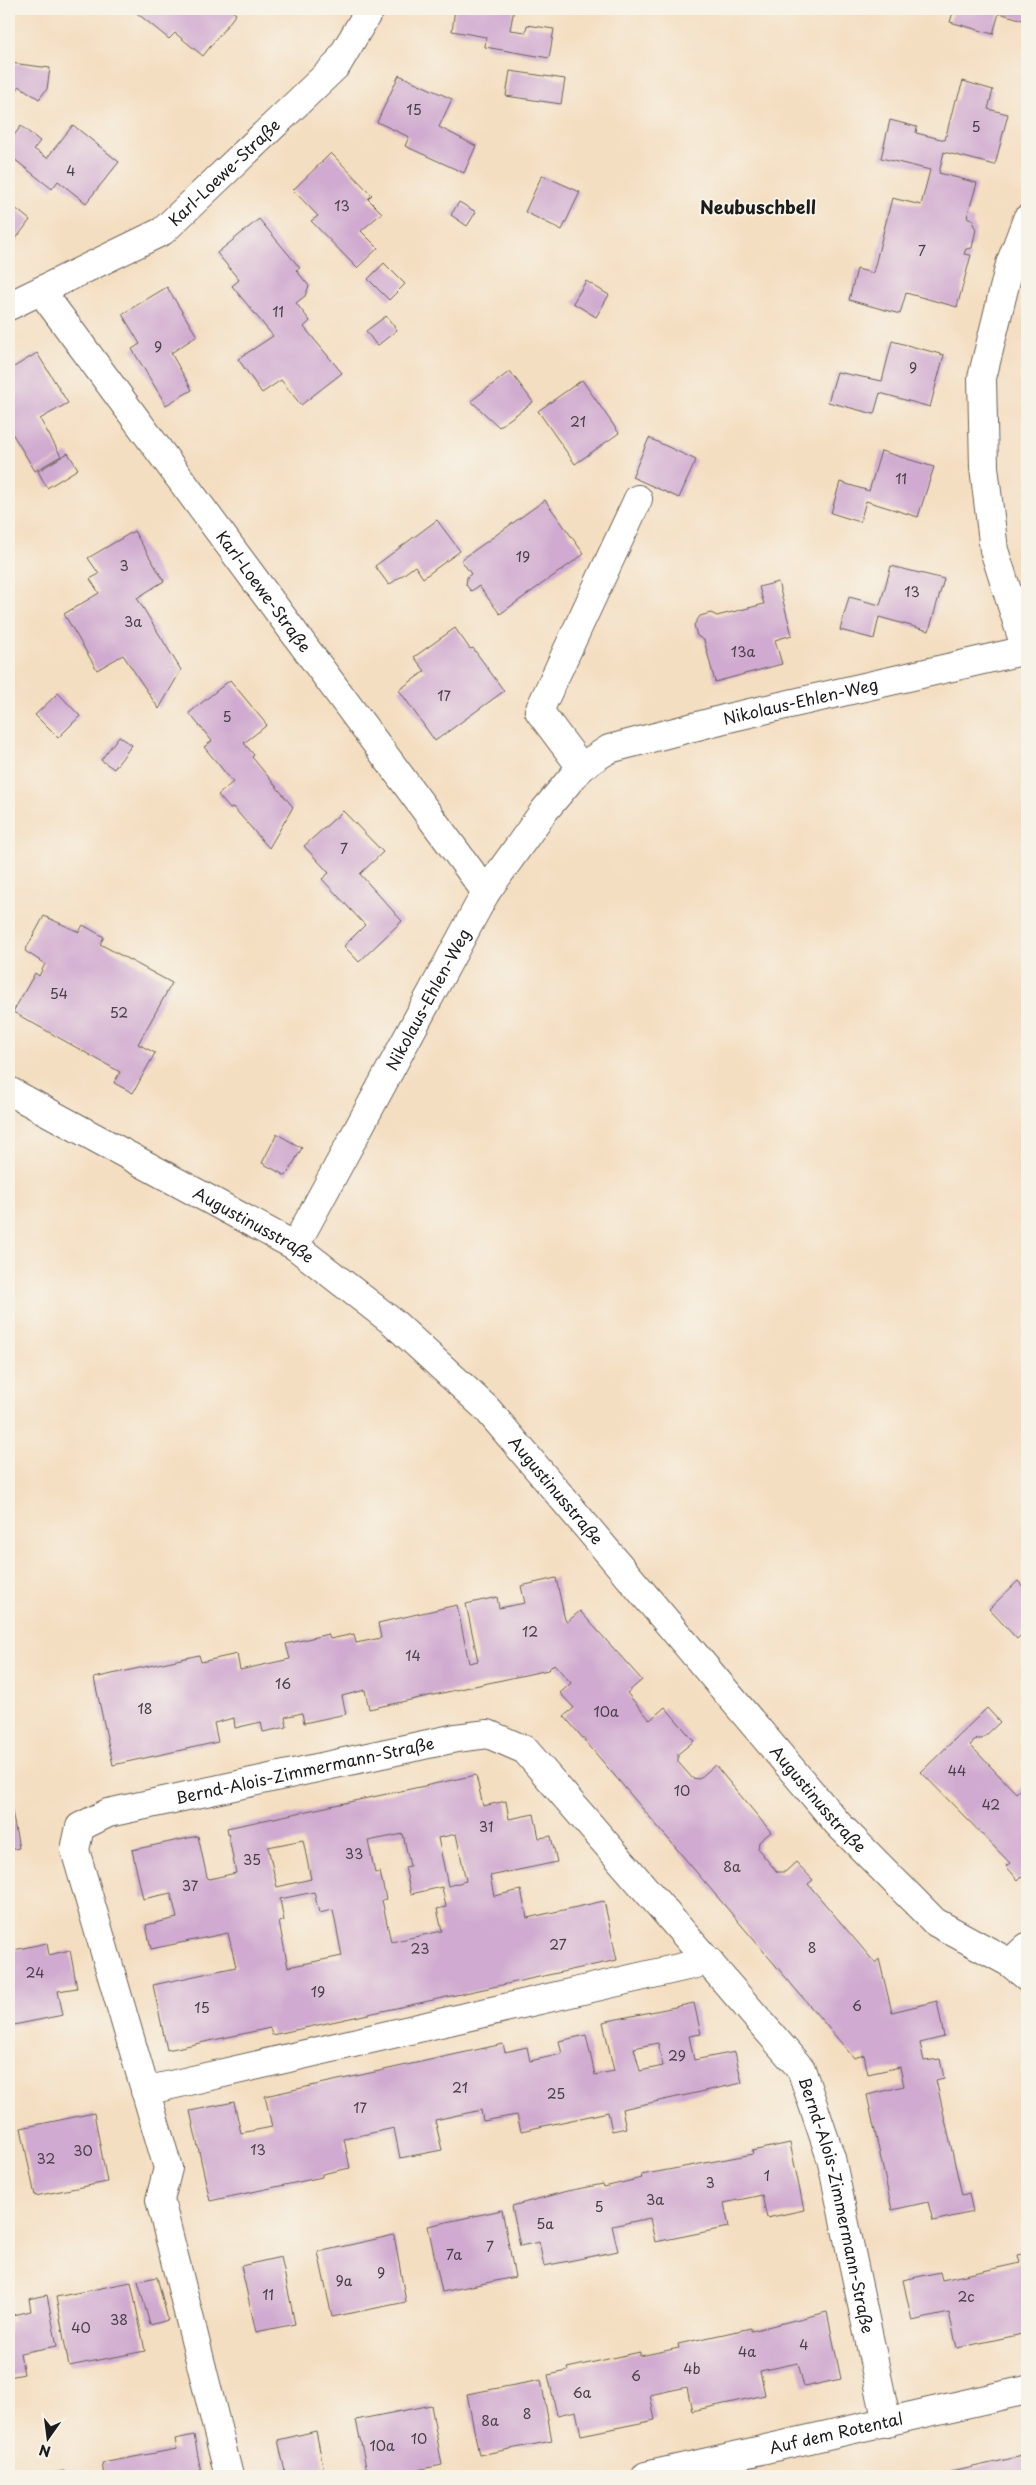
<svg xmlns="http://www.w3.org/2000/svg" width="1036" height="2485" font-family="'Playpen Sans',sans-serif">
<rect width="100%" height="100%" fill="#f7f3e8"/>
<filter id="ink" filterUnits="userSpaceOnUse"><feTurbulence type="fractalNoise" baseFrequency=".02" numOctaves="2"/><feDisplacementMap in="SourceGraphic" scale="10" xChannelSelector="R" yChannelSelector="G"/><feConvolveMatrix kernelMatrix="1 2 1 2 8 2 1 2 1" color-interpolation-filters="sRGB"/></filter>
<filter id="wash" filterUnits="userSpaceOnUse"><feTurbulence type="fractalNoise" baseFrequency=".0096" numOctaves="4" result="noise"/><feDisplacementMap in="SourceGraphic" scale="20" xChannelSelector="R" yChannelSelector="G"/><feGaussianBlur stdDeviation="1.12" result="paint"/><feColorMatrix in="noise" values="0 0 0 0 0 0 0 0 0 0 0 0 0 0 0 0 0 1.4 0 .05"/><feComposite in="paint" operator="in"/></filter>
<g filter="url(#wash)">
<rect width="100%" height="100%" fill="#f4dec1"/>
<g id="blocks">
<!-- building -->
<path fill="#d0aad0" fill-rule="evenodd" d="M132 9H230L236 14 203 56 175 33 169 39Z
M455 9H514L510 30 526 32 527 25 554 29 549 58 485 47 486 37 452 31Z
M954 9H1027V21L999 13 993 34 950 22Z
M11 63 50 68 47 89 39 99 19 86 14 94 9 89V65Z
M510 71 565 79 561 104 506 96Z
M399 75 452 99 439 127 476 146 464 173 405 146 409 137 377 122Z
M963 81 993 90 988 109 1008 114 995 165 944 152 939 173 977 183 967 217 974 220 973 224 976 229 972 248 966 249 964 254 971 255 957 307 906 293 900 314 849 300 857 269 873 273 892 198 921 205 930 170 881 158 890 120 917 127 916 133 945 140 955 100H957Z
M73 125 119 162 86 203 58 181 52 189 9 155V142L21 126 40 141 34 149 47 158Z
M331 153 372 195 368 199 382 213 361 231 378 248 357 268 311 221 318 216 293 190Z
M542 175 580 192 562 230 525 212Z
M459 202 476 212 467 226 451 215Z
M9 203 30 220 9 248Z
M259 219 300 268 296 270 309 286 305 296 296 303 310 321 304 327 342 373 301 405 281 380 262 393 238 359 273 336 232 286 239 280 217 253Z
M384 263 405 284 389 300 368 279Z
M586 281 609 295 596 317 573 303Z
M167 287 197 336 171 353 192 390 166 405 132 349 140 344 122 314Z
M386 316 397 330 377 346 366 331Z
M892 341 944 355 930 407 880 393 874 414 828 402 837 372 882 381Z
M37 353 68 403 40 419 61 456 35 471 10 430 9 433V370Z
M510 371 533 402 499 427 471 401Z
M582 380 619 433 575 464 538 411Z
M649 438 696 460 679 498 632 477Z
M881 451 934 467 918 517 866 501 860 522 831 513 840 482 869 491Z
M68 453 78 469 47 488 38 471Z
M545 500 584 554 500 614 479 586 471 591 466 585 467 577 471 574 461 560Z
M437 520 460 551 423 578 415 566 389 585 375 566Z
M134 531 164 581 137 598 181 670 159 709 123 655 97 670 64 614 99 593 90 579 99 574 88 558Z
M891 566 944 579 929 631 879 617 874 639 840 630 849 597 880 605Z
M778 582 792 635 775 640 782 664 715 682 704 640 697 636 694 625 700 616 711 613 717 616 764 604 759 587Z
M455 628 470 649 473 648 504 691 435 741 399 690 425 671 414 657Z
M230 680 267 725 244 743 254 755 252 757 293 807 269 848 233 807 230 809 218 795 233 782 204 747 212 741 189 713Z
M58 693 80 716 58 738 35 715Z
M119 736 132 745 114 769 101 760Z
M343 811 383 852 360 874 402 921 359 962 344 946 365 925 322 879 329 873 304 846Z
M44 916 79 932 83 925 104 937 100 944 172 983 138 1044 155 1053 133 1093 114 1083 120 1072 13 1012 35 973 39 976 45 964 25 951Z
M277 1134 302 1148 286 1176 262 1163Z
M556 1578 565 1620 567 1622 580 1611 642 1680 627 1693 650 1720 665 1707 694 1741 678 1754V1762L692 1778 699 1779 715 1765 771 1832 759 1842 758 1849 777 1872H785L796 1862 813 1880 808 1884 875 1963 879 1959 892 2012 937 2001 944 2037 920 2043 924 2061 940 2059 944 2078 936 2080 962 2195 969 2193 973 2212 933 2221 928 2202 892 2210 867 2095 904 2086 900 2067 868 2074 864 2055 854 2058 564 1716 574 1708 560 1693 571 1683 554 1664 548 1670 369 1709 365 1690 342 1696 346 1714 304 1723 302 1713 285 1717 287 1727 263 1732 261 1722 235 1728 234 1718 214 1723 218 1742 113 1765 94 1678 199 1655 201 1662 237 1654 240 1670 290 1659 286 1644 328 1634 330 1639 354 1634 356 1643 381 1638 378 1623 457 1605 469 1663 478 1661 466 1604 497 1597 499 1608 525 1603 521 1586Z
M1018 1581 1027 1591V1629L1017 1639 989 1609Z
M987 1708 1000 1722 982 1739H977L970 1745 1016 1793 1024 1786 1023 1780 1027 1776V1878L1025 1880 1022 1876 1018 1880 1006 1866 1010 1863 921 1772Z
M476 1775 483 1806 506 1801 509 1819 534 1814 539 1838 551 1836 557 1862 490 1876 494 1896 521 1890 527 1918 604 1901 617 1960 272 2035 270 2028 167 2050 153 1985 236 1967 228 1933 151 1949 146 1925 177 1918 171 1893 143 1899 132 1850 198 1836 207 1877 209 1879 236 1873 227 1828ZM403 1834 410 1866 405 1867 411 1894 442 1887 446 1907 437 1909 442 1931 391 1942 382 1900 386 1899 380 1872 375 1873 368 1841ZM456 1834 466 1881 448 1886 438 1838ZM303 1840 311 1879 277 1887 268 1847ZM314 1892 319 1913 333 1910 342 1956 288 1967 279 1922 284 1921 280 1899Z
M9 1796 19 1848 9 1850Z
M47 1943 49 1955 70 1950 77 1988 58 1991 63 2015 9 2026V1951Z
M694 2003 701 2034 689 2036 694 2060 735 2052 742 2083 622 2109 626 2128 612 2131 608 2112 521 2131 517 2115 483 2121 481 2110 435 2120 442 2150 400 2158 394 2128 344 2139 350 2168 322 2174V2177L210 2201 190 2111 234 2102 241 2133 272 2127 265 2096 503 2044 505 2052 527 2047 530 2061 562 2054 559 2041 586 2035 595 2075 614 2071 603 2022ZM658 2043 663 2066 640 2071 634 2048Z
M94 2113 107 2182 35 2196 21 2128Z
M790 2143 804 2210 767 2218 762 2195 724 2203 729 2227 655 2242 650 2218 612 2226 618 2251 544 2266 539 2242 520 2246 512 2206 567 2191 603 2184 604 2187 642 2178 641 2175 753 2154 752 2151Z
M502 2210 515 2277 442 2292 428 2226Z
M394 2235 406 2302 332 2317 318 2252Z
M1027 2253V2333L957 2348 949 2313 912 2321 903 2280 940 2272 942 2280 1020 2263 1018 2255Z
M281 2257 295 2324 256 2332 241 2266Z
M157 2277 168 2320 150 2325 138 2281Z
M131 2282 145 2351 69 2366 56 2297Z
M47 2295 57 2346 20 2353 24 2374 9 2377V2322L14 2321 12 2315 31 2311 29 2299Z
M827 2312 841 2379 804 2387 798 2363 760 2371 765 2395 692 2411 687 2387 668 2391 650 2395 655 2420 581 2435 576 2411 557 2415 548 2375 568 2371 567 2368 640 2352V2356L679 2348 678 2344 751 2328V2331Z
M541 2380 552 2441 479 2455 467 2394Z
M431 2405 442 2465 386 2476H368L356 2420Z
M316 2431 325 2476H286L278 2440Z
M194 2435 201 2472 183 2476H104L102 2463 177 2449 175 2439Z
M1027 2455V2476H951V2472Z
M64 2471 65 2476H40V2475Z"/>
</g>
</g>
<g filter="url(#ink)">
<use href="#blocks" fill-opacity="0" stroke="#686056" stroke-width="1"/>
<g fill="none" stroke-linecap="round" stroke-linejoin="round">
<defs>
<g id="minor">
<path id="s1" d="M41 291 486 892"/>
<path id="s2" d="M9 306 163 231 337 65 370 9"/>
<path d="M1026 650 994 550 984 467 982 378 1010 264 1027 219"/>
<path d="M581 767 539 711 638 499"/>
<path id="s3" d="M9 1091 295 1246 394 1323 487 1409 838 1824 935 1922 1010 1963 1027 1977"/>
<path id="s4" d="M295 1246 486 892 544 811 581 767 609 749 728 718 1027 650"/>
<path d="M1010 1963 1027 1947"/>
<path d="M145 2091 709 1961"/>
<path id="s5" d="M229 2476 160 2200 168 2168 75 1850 80 1827 108 1813 456 1738 488 1734 525 1750 801 2069 831 2158 887 2423"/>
<path id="s6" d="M646 2476 1027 2390"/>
</g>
</defs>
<!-- minor casing -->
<use href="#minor" stroke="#686056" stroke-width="30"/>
<!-- minor -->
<use href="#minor" stroke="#fff" stroke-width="28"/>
</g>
</g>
<g text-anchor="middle" stroke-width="4" stroke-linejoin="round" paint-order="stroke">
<!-- number labels -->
<g font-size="14" fill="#494049">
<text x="414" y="115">15</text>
<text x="976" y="132">5</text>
<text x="71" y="176">4</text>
<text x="342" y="211">13</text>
<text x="922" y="256">7</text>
<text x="278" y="317">11</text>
<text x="158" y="352">9</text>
<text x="913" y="373">9</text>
<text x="578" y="427">21</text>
<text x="901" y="484">11</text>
<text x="523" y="562">19</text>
<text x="124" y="571">3</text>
<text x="912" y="597">13</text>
<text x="133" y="627">3a</text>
<text x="743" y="657">13a</text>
<text x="444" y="701">17</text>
<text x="227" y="722">5</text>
<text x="344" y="854">7</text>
<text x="59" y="999">54</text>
<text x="119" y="1018">52</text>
<text x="530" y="1637">12</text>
<text x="413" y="1661">14</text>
<text x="283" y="1689">16</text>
<text x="145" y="1714">18</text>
<text x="606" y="1717">10a</text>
<text x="957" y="1776">44</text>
<text x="682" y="1796">10</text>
<text x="991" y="1810">42</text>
<text x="486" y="1832">31</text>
<text x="354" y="1859">33</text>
<text x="252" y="1865">35</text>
<text x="732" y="1872">8a</text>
<text x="190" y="1891">37</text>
<text x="558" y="1950">27</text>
<text x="812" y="1953">8</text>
<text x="420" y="1954">23</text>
<text x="35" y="1978">24</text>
<text x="318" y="1997">19</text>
<text x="857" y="2011">6</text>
<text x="202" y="2013">15</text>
<text x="677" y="2061">29</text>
<text x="460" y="2093">21</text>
<text x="556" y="2099">25</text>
<text x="360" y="2113">17</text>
<text x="258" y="2155">13</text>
<text x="83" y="2156">30</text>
<text x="46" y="2164">32</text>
<text x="767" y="2181">1</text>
<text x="710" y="2188">3</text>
<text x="655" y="2205">3a</text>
<text x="599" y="2212">5</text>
<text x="545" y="2229">5a</text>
<text x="490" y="2252">7</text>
<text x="454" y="2260">7a</text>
<text x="381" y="2278">9</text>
<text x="344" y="2286">9a</text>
<text x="268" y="2300">11</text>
<text x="966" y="2302">2c</text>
<text x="119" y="2325">38</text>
<text x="81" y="2333">40</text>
<text x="804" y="2350">4</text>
<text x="747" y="2357">4a</text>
<text x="692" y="2374">4b</text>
<text x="636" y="2381">6</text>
<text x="582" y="2398">6a</text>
<text x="527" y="2419">8</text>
<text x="490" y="2426">8a</text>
<text x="419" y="2444">10</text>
<text x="382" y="2451">10a</text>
</g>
<!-- street labels -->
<g font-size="16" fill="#1c1c1c" stroke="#f7f3e8">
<text dy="6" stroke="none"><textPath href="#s2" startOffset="256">Karl-Loewe-Straße</textPath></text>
<text dy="6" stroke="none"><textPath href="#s1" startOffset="374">Karl-Loewe-Straße</textPath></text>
<text dy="6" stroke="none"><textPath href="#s4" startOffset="790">Nikolaus-Ehlen-Weg</textPath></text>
<text dy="6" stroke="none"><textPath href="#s4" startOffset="280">Nikolaus-Ehlen-Weg</textPath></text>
<text dy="6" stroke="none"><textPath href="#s3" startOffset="279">Augustinusstraße</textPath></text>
<text dy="6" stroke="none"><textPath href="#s3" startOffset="684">Augustinusstraße</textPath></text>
<text dy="6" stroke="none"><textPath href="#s5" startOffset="905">Bernd-Alois-Zimmermann-Straße</textPath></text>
<text dy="6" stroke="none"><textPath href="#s3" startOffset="1089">Augustinusstraße</textPath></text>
<text dy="6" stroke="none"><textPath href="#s5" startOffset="1695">Bernd-Alois-Zimmermann-Straße</textPath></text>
<text dy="6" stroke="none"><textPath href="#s6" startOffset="195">Auf dem Rotental</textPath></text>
</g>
<!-- neighbourhood labels -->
<g font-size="18" font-weight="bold" fill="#1c1c1c" stroke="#f7f3e8">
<text x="758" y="214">Neubuschbell</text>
</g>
</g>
<!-- margin -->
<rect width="1036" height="2485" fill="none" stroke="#f7f3e8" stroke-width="30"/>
<!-- north arrow -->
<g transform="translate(48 2438) rotate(194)" stroke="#f7f3e8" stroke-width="4" paint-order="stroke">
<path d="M0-4L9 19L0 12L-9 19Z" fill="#1c1c1c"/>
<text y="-8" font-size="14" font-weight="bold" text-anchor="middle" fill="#1c1c1c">N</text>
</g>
</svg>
